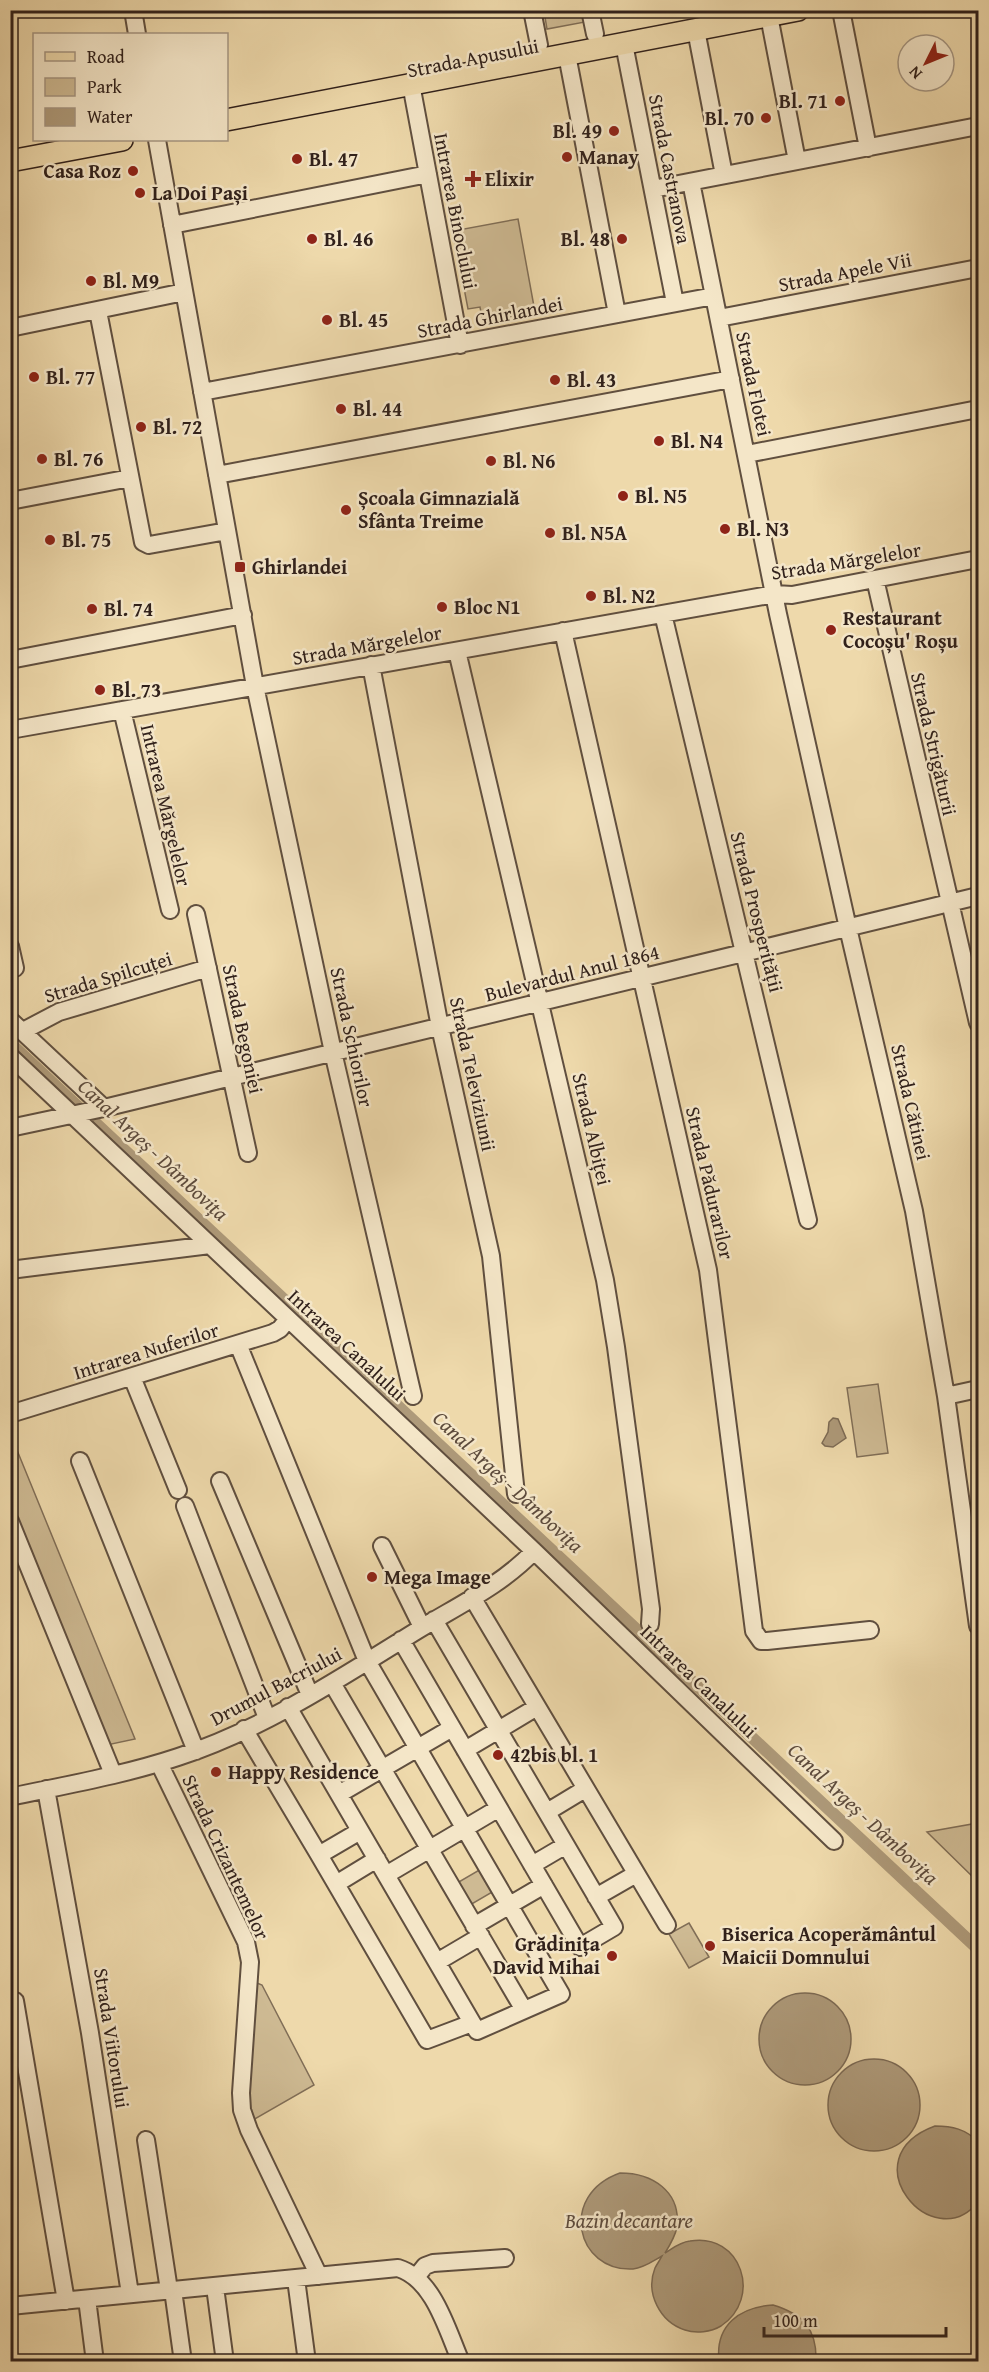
<svg xmlns="http://www.w3.org/2000/svg" width="989" height="2372" font-family="'Gentium Book Plus',serif">
<rect width="100%" height="100%" fill="#eed9ab"/>
<filter id="stains"><feTurbulence type="fractalNoise" baseFrequency=".00333" numOctaves="4"/><feColorMatrix values="0 0 0 0 .2 0 0 0 0 .09 0 0 0 0 .02 0 0 0 .5 -.17"/></filter>
<radialGradient id="worn" r=".72"><stop offset=".6" stop-color="#630" stop-opacity="0"/><stop offset="1" stop-color="#630" stop-opacity=".3"/></radialGradient>
<!-- green -->
<path fill="#ceba93" stroke="#806e57" stroke-width="1.5" d="M544 11H554L555 13 583 11 585 22 547 29Z
M518 219 535 312 483 322 480 307 468 309 453 231Z
M878 1384 888 1453 857 1457 847 1388Z
M10 1433 135 1739 107 1745 11 1512Z
M978 1823V1882L927 1832Z
M481 1869 494 1891 470 1905 457 1883Z
M689 1923 709 1957 689 1968 669 1934Z
M257 1983 262 1985 314 2085 251 2121 248 2105Z"/>
<!-- water -->
<path fill="#ae9a7a" stroke="#7c6a54" stroke-width="1.5" d="M833 1418 838 1419 846 1438 833 1447 825 1446 822 1443 828 1432 829 1422Z
M759 2039a46 46 0 1 1 92 0a46 46 0 1 1-92 0Z
M828 2105a46 46 0 1 1 92 0a46 46 0 1 1-92 0Z
M935 2126C952 2126 966 2129 978 2142V2202C933 2258 848 2158 935 2126Z
M620 2173C652 2173 681 2191 677 2227 675 2237 670 2245 665 2253 673 2248 680 2242 690 2241 741 2232 763 2298 721 2326 711 2332 696 2334 685 2330 660 2322 645 2293 655 2268 657 2264 660 2260 662 2256 653 2261 644 2268 633 2269 576 2272 558 2195 620 2173Z
M773 2305C803 2314 817 2329 816 2361H719C715 2325 740 2307 773 2305Z"/>
<g fill="none" stroke-linecap="round" stroke-linejoin="round">
<!-- canal -->
<path stroke="#ae9a7a" stroke-width="12" d="M10 1043 978 1949"/>
<defs>
<path id="minor" d="M133 10 137 34
M532 10 539 45
M590 10 595 34
M841 10 868 148
M769 16 797 161
M696 30 724 175
M624 44 675 303
M567 55 617 314
M411 84 460 345
M157 140 255 686 333 1052 413 1396
M691 182 778 614 848 928 914 1211 946 1396 978 1626
M653 189 978 126
M172 225 428 174
M98 311 143 542 149 545 227 531
M719 318 978 268
M10 328 184 292
M202 392 714 296
M747 454 978 409
M217 475 731 379
M10 501 130 478
M875 579 978 1023
M663 614 808 1220
M563 631 708 1270 754 1631 761 1641H767L870 1630
M457 651 605 1280 616 1347 651 1609 650 1624
M10 660 243 615
M371 665 440 1027 491 1256 516 1494
M122 710 170 910
M10 730 775 594 792 595 978 559
M196 914 248 1153
M10 946 15 968
M10 1020 104 1108
M23 1031 59 1012 208 968
M10 1056 534 1551 834 1841
M10 1128 104 1108 978 896
M10 1270 210 1245
M238 1344 367 1661 561 1994 477 2031 288 1707
M132 1377 178 1490
M946 1396 978 1389
M10 1414 273 1333 280 1329 288 1319
M80 1461 196 1751
M220 1481 310 1695
M185 1506 267 1718
M10 1521 113 1774
M382 1546 422 1627
M472 1597 667 1925
M401 1640 580 1947 614 1927 434 1620
M332 1683 524 2010
M244 1729 319 1855 360 1831
M465 1750 537 1707
M159 1763 246 1942 250 1962 241 2093 242 2110 249 2130 319 2276
M46 1789 90 2033 130 2294
M339 1794 452 1728
M10 1797C66 1785 124 1775 178 1757 264 1729 342 1677 418 1630 457 1606 502 1585 534 1551
M547 1812 585 1789
M319 1855 336 1884
M377 1859 336 1884 427 2040 472 2023
M532 1865 566 1845
M386 1875 499 1808
M596 1897 636 1874
M474 1926 544 1885
M437 1962 481 1936
M15 2001 66 2301
M146 2140 169 2290
M417 2276 425 2266 433 2263 505 2258
M296 2279 307 2362
M215 2287 225 2362
M173 2290 183 2362
M87 2299 95 2362
M10 2306 398 2268C434 2279 447 2330 461 2362"/>
<path id="major" d="M226 120 798 10
M10 161 122 140"/>
</defs>
<!-- minor casing -->
<use href="#minor" stroke="#604f3f" stroke-width="20"/>
<!-- major casing -->
<use href="#major" stroke="#31211b" stroke-width="24"/>
<!-- minor -->
<use href="#minor" stroke="#f4e6c8" stroke-width="16"/>
<!-- major -->
<use href="#major" stroke="#eed9ab" stroke-width="21"/>
</g>
<!-- markers -->
<g fill="#8f2418" stroke="#f4e6c8" stroke-width="2">
<circle cx="840" cy="101" r="6"/>
<circle cx="766" cy="118" r="6"/>
<circle cx="614" cy="131" r="6"/>
<circle cx="567" cy="157" r="6"/>
<circle cx="297" cy="159" r="6"/>
<circle cx="133" cy="171" r="6"/>
<path d="M470 170h6v6h6v6h-6v6h-6v-6h-6v-6h6z"/>
<circle cx="140" cy="193" r="6"/>
<circle cx="312" cy="239" r="6"/>
<circle cx="622" cy="239" r="6"/>
<circle cx="91" cy="281" r="6"/>
<circle cx="327" cy="320" r="6"/>
<circle cx="34" cy="377" r="6"/>
<circle cx="555" cy="380" r="6"/>
<circle cx="341" cy="409" r="6"/>
<circle cx="141" cy="427" r="6"/>
<circle cx="659" cy="441" r="6"/>
<circle cx="42" cy="459" r="6"/>
<circle cx="491" cy="461" r="6"/>
<circle cx="623" cy="496" r="6"/>
<circle cx="346" cy="510" r="6"/>
<circle cx="725" cy="529" r="6"/>
<circle cx="550" cy="533" r="6"/>
<circle cx="50" cy="540" r="6"/>
<rect x="234" y="561" width="12" height="12" rx="3"/>
<circle cx="591" cy="596" r="6"/>
<circle cx="442" cy="607" r="6"/>
<circle cx="92" cy="609" r="6"/>
<circle cx="831" cy="630" r="6"/>
<circle cx="100" cy="690" r="6"/>
<circle cx="372" cy="1577" r="6"/>
<circle cx="498" cy="1755" r="6"/>
<circle cx="216" cy="1772" r="6"/>
<circle cx="710" cy="1946" r="6"/>
<circle cx="612" cy="1956" r="6"/>
</g>
<g text-anchor="middle" stroke-width="5" stroke-linejoin="round" paint-order="stroke">
<!-- street labels -->
<g font-size="20" fill="#31211b" stroke="#f4e6c8">
<text transform="translate(473 58) rotate(-11)" y="7">Strada Apusului</text>
<text transform="translate(670 169) rotate(79)" y="7">Strada Castranova</text>
<text transform="translate(456 211) rotate(79)" y="7">Intrarea Binoclului</text>
<text transform="translate(845 272) rotate(-11)" y="7">Strada Apele Vii</text>
<text transform="translate(490 317) rotate(-11)" y="7">Strada Ghirlandei</text>
<text transform="translate(754 384) rotate(78)" y="7">Strada Flotei</text>
<text transform="translate(846 561) rotate(-9)" y="7">Strada Mărgelelor</text>
<text transform="translate(367 645) rotate(-10)" y="7">Strada Mărgelelor</text>
<text transform="translate(934 744) rotate(77)" y="7">Strada Strigăturii</text>
<text transform="translate(166 805) rotate(77)" y="7">Intrarea Mărgelelor</text>
<text transform="translate(757 912) rotate(76)" y="7">Strada Prosperității</text>
<text transform="translate(572 973) rotate(-14)" y="7">Bulevardul Anul 1864</text>
<text transform="translate(108 977) rotate(-17)" y="7">Strada Spilcuței</text>
<text transform="translate(243 1029) rotate(78)" y="7">Strada Begoniei</text>
<text transform="translate(352 1037) rotate(78)" y="7">Strada Schiorilor</text>
<text transform="translate(473 1074) rotate(78)" y="7">Strada Televiziunii</text>
<text transform="translate(911 1102) rotate(77)" y="7">Strada Cătinei</text>
<text transform="translate(592 1129) rotate(77)" y="7">Strada Albiței</text>
<text transform="translate(710 1183) rotate(77)" y="7">Strada Pădurarilor</text>
<text transform="translate(347 1345) rotate(43)" y="7">Intrarea Canalului</text>
<text transform="translate(146 1351) rotate(-17)" y="7">Intrarea Nuferilor</text>
<text transform="translate(699 1681) rotate(44)" y="7">Intrarea Canalului</text>
<text transform="translate(276 1686) rotate(-28)" y="7">Drumul Bacriului</text>
<text transform="translate(226 1857) rotate(65)" y="7">Strada Crizantemelor</text>
<text transform="translate(112 2038) rotate(81)" y="7">Strada Viitorului</text>
</g>
<!-- poi labels -->
<g font-size="20" font-weight="bold" fill="#31211b" stroke="#f4e6c8" text-anchor="start">
<text x="828" y="108" text-anchor="end">Bl. 71</text>
<text x="754" y="125" text-anchor="end">Bl. 70</text>
<text x="602" y="138" text-anchor="end">Bl. 49</text>
<text x="579" y="164">Manay</text>
<text x="309" y="166">Bl. 47</text>
<text x="121" y="178" text-anchor="end">Casa Roz</text>
<text x="485" y="186">Elixir</text>
<text x="152" y="200">La Doi Pași</text>
<text x="324" y="246">Bl. 46</text>
<text x="610" y="246" text-anchor="end">Bl. 48</text>
<text x="103" y="288">Bl. M9</text>
<text x="339" y="327">Bl. 45</text>
<text x="46" y="384">Bl. 77</text>
<text x="567" y="387">Bl. 43</text>
<text x="353" y="416">Bl. 44</text>
<text x="153" y="434">Bl. 72</text>
<text x="671" y="448">Bl. N4</text>
<text x="54" y="466">Bl. 76</text>
<text x="503" y="468">Bl. N6</text>
<text x="635" y="503">Bl. N5</text>
<text x="358" y="505">Școala Gimnazială<tspan x="358" dy="23">Sfânta Treime</tspan></text>
<text x="737" y="536">Bl. N3</text>
<text x="562" y="540">Bl. N5A</text>
<text x="62" y="547">Bl. 75</text>
<text x="252" y="574">Ghirlandei</text>
<text x="603" y="603">Bl. N2</text>
<text x="454" y="614">Bloc N1</text>
<text x="104" y="616">Bl. 74</text>
<text x="843" y="625">Restaurant<tspan x="843" dy="23">Cocoșu' Roșu</tspan></text>
<text x="112" y="697">Bl. 73</text>
<text x="384" y="1584">Mega Image</text>
<text x="510" y="1762">42bis bl. 1</text>
<text x="228" y="1779">Happy Residence</text>
<text x="722" y="1941">Biserica Acoperământul<tspan x="722" dy="23">Maicii Domnului</tspan></text>
<text x="600" y="1951" text-anchor="end">Grădinița<tspan x="600" dy="23">David Mihai</tspan></text>
</g>
<!-- water labels -->
<g font-size="21" font-style="italic" fill="#5d4b3c" stroke="#f4e6c8">
<text transform="translate(153 1150) rotate(43)" y="7">Canal Argeș - Dâmbovița</text>
<text transform="translate(508 1482) rotate(43)" y="7">Canal Argeș - Dâmbovița</text>
<text transform="translate(863 1814) rotate(43)" y="7">Canal Argeș - Dâmbovița</text>
<text x="629" y="2228">Bazin decantare</text>
</g>
</g>
<!-- margin -->
<rect width="989" height="2372" fill="none" stroke="#eed9ab" stroke-width="36"/>
<rect x="12" y="12" width="965" height="2348" fill="none" stroke="#31211b" stroke-width="3"/>
<rect x="18" y="18" width="953" height="2336" fill="none" stroke="#31211b" stroke-width="1.5"/>
<!-- legend -->
<rect x="33" y="33" width="195" height="108" fill="#f4e6c8" stroke="#a69783" stroke-width="1.5"/>
<rect x="45" y="52" width="30" height="9" fill="#eed9ab" stroke="#a69783" stroke-width="1.5"/>
<text x="87" y="63" font-size="18" fill="#31211b">Road</text>
<rect x="45" y="78" width="30" height="18" fill="#ceba93" stroke="#a69783" stroke-width="1.5"/>
<text x="87" y="93" font-size="18" fill="#31211b">Park</text>
<rect x="45" y="108" width="30" height="18" fill="#ae9a7a" stroke="#a69783" stroke-width="1.5"/>
<text x="87" y="123" font-size="18" fill="#31211b">Water</text>
<!-- north arrow -->
<g transform="translate(926 63) rotate(227)"><circle r="28" fill="#f4e6c8" stroke="#a69783" stroke-width="1.5"/>
<path d="M0-4.5L10 22L0 15L-10 22Z" fill="#8f2418"/>
<text y="-9" font-size="16" font-weight="bold" text-anchor="middle" fill="#31211b">N</text>
</g>
<!-- scale -->
<path d="M764 2327v9h182v-9" fill="none" stroke="#31211b" stroke-width="3"/>
<text x="773" y="2327" font-size="18" fill="#31211b" stroke="#f4e6c8" stroke-width="4.5" paint-order="stroke">100 m</text>
<rect width="100%" height="100%" filter="url(#stains)"/>
<rect width="100%" height="100%" fill="url(#worn)"/>
</svg>
